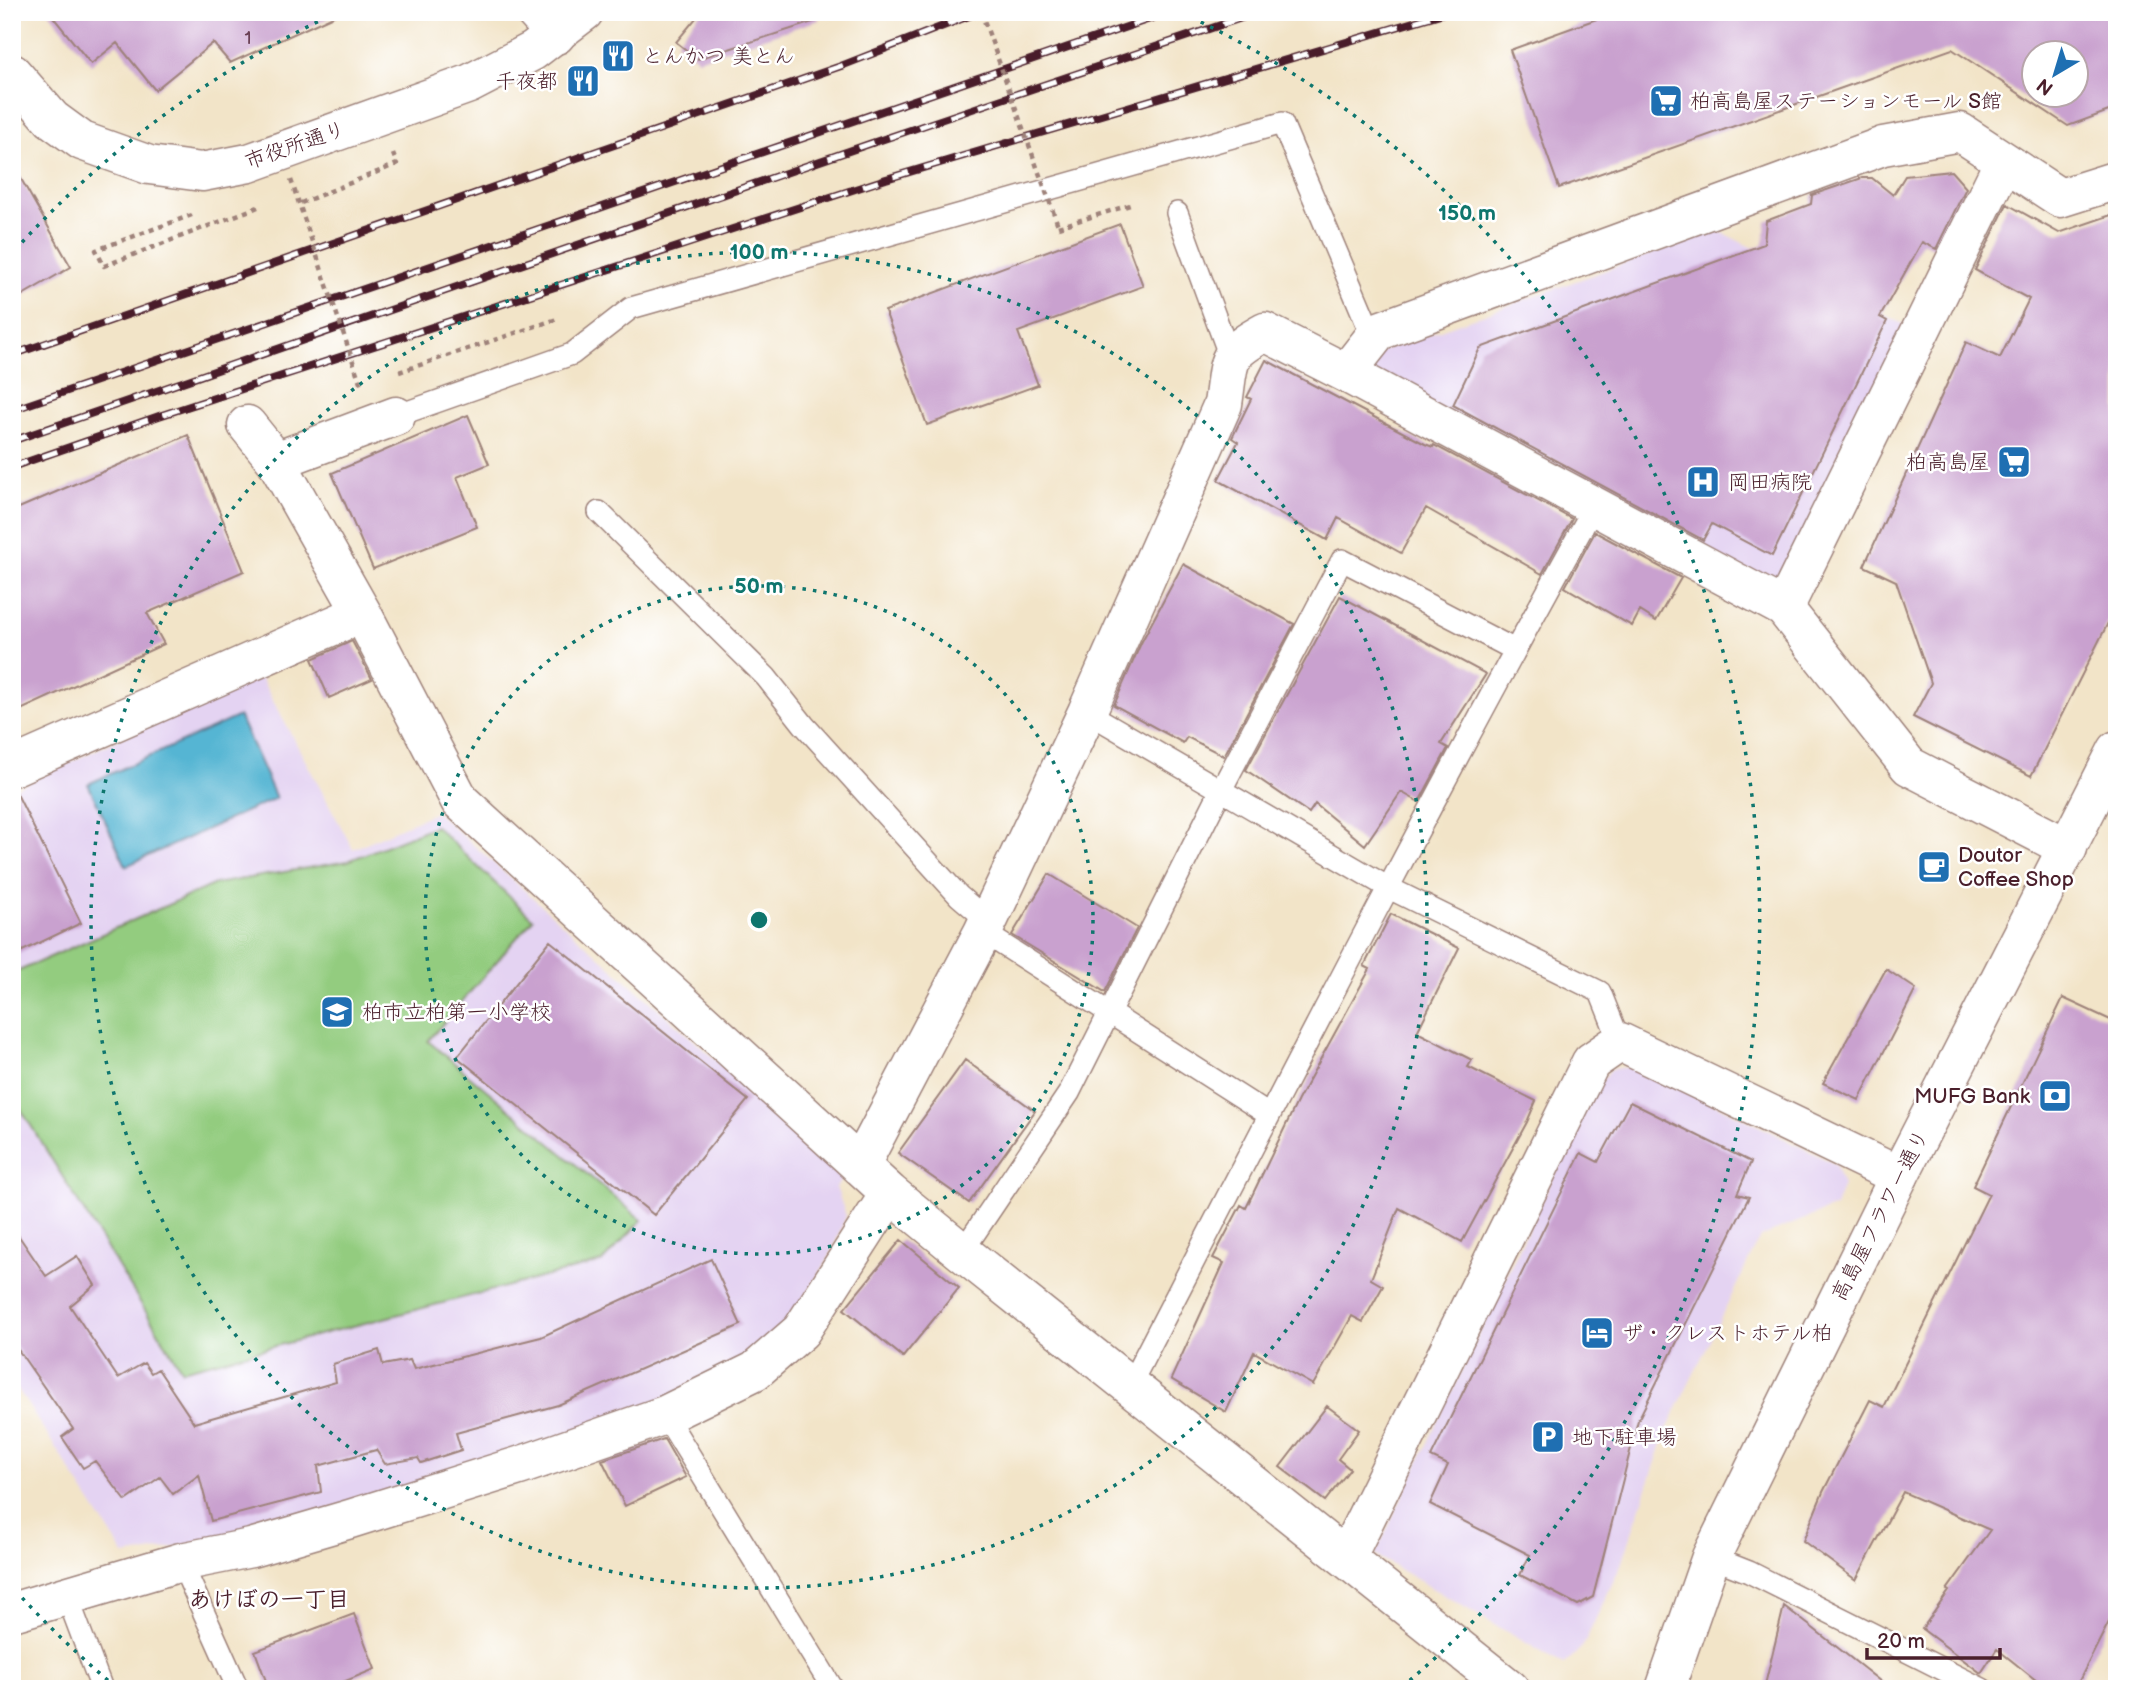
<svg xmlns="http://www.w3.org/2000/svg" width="2129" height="1701" font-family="'Balsamiq Sans','Klee One',sans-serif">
<rect width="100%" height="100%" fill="#fff"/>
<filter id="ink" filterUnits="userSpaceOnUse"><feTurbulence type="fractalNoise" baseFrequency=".0143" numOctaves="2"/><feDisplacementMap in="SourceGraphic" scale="14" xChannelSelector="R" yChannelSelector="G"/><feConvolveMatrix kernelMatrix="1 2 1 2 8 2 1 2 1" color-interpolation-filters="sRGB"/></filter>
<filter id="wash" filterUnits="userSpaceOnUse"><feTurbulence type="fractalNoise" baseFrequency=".00686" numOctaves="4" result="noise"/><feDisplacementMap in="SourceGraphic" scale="28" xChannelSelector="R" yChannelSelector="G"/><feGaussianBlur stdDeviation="1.57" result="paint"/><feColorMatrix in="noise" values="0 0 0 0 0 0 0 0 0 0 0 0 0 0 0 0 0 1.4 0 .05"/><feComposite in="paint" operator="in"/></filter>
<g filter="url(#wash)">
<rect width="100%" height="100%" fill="#f2e4c8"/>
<!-- built -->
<path fill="#e4d3f2" d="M1717 230 1905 325 1778 589 1373 375 1374 354Z
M258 673 353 849 436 812 846 1175 836 1187 846 1216 830 1256 796 1312 750 1358 692 1389 511 1456 234 1537 125 1556 12 1380V790Z
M1638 1066 1835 1164 1843 1185 1835 1207 1760 1237 1667 1429 1621 1565 1583 1646 1564 1665 1375 1555 1594 1090 1611 1069Z"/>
<!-- green -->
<path fill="#93cc7f" stroke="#6e7655" stroke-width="2" d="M435 826 533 919 428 1041 642 1220 602 1262 182 1370 12 1095V974L215 884 348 861Z"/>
<!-- water -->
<path fill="#55b5d3" stroke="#506a7f" stroke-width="2" d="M239 716 276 798 126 866 88 784Z"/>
<g id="blocks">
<!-- building -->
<path fill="#c9a1cf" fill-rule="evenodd" d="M49 12H342L230 63 213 43 155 90 117 43 91 64Z
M701 12H818L819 20 698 59 676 42Z
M1616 12H2117V108L2068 126 1952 49 1559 188 1510 50ZM2034 52H2076V94H2034Z
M12 163 71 267 12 301Z
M1951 171 1966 188 1936 249 1922 242 1880 317 1887 321 1772 556 1712 524 1703 540 1453 405 1480 348 1764 244 1766 221 1811 204 1812 195 1862 178H1872L1893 195 1905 176Z
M2007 204 2059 233 2117 213V605L2031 776 1913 717 1931 683 1896 581 1864 566 1966 342 2000 358 2029 299 1975 270Z
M1120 224 1143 286 1018 332 1038 385 927 425 885 311Z
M1266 360 1425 444 1433 447 1434 445 1572 519 1542 574 1426 508 1401 553 1338 518 1327 540 1218 480 1238 442 1232 438 1251 399 1247 397Z
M468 415 489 464 457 477 477 527 373 569 332 473Z
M188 435 244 571 147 613 164 644 12 714V511Z
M1595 532 1681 578 1656 621 1640 611 1632 626 1565 587Z
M1183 564 1294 624 1224 756 1187 737 1183 743 1114 705 1141 643Z
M1340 596 1486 674 1441 744 1448 748 1419 802 1401 792 1365 845 1315 804 1309 813 1246 770Z
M352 641 372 679 329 698 312 659Z
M12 788H14L81 923 12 956Z
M1049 874 1137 928 1105 992 1012 935Z
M1391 914 1459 948 1417 1032 1472 1060 1468 1067 1536 1101 1527 1122 1462 1242 1399 1208 1371 1279 1383 1286 1363 1322 1352 1316 1313 1385 1254 1352 1226 1412 1171 1379 1224 1263 1213 1258 1241 1205 1246 1208 1298 1100 1370 969 1364 966Z
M550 941 748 1100 654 1215 457 1057Z
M1886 969 1916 989 1859 1100 1823 1083Z
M2063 998 2117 1023V1606L2075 1689H2047L1997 1649 1981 1673 1922 1629 1949 1591 1947 1590 1990 1530 1903 1492 1856 1580 1803 1541 1823 1492 1870 1400 1884 1407 1989 1194 1973 1186Z
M965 1060 1035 1111 969 1203 898 1153Z
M1630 1102 1751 1162 1737 1194 1749 1197 1638 1420 1593 1597 1578 1605 1520 1575 1530 1555 1430 1504 1448 1465 1431 1457 1581 1153 1598 1162Z
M12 1226 46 1276 77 1256 95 1285 70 1306 118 1378 144 1363 151 1373 158 1369 194 1423 336 1382 333 1364 379 1350 383 1365 410 1360 414 1369 541 1337 711 1259 741 1325 558 1405 456 1433 461 1450 421 1463 418 1458 385 1464 376 1450 318 1466 321 1492 211 1521 199 1475 173 1494 160 1477 126 1501 95 1461 83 1468 62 1437 73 1429 12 1341Z
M901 1240 959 1288 903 1357 844 1309Z
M1327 1406 1359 1430 1338 1459 1350 1469 1325 1501 1280 1467Z
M664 1439 686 1477 625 1506 602 1460Z
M1784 1606 1814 1629 1890 1689H1764Z
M354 1614 375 1669 326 1689H269L255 1651Z"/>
</g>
</g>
<g filter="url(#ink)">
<use href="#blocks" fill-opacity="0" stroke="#9e827a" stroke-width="2"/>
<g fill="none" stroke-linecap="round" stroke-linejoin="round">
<defs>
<path id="service" d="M1177 213 1230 357
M396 416 572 354 631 308 1282 123 1373 338
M599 512 766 677 804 725 959 896 987 920
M1087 712 1389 888 1600 992 1620 1042
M983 932 1269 1115
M962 1252 1069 1093 1221 790 1342 560 1515 650
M1130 1385C1282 1091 1433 796 1594 507
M665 1415 833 1689
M1711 1557 1749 1572 1982 1689
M181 1562 238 1689
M67 1596 102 1689"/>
<path id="minor" d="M535 12 556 35
M1346 373 1379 331 1883 146 1960 132 2060 198 2117 180
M396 416 276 461 362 613 460 801 890 1193 962 1252 1510 1689
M247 425 276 461
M1784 608 2004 161
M12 767 362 613
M860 1166 983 932 1087 712 1223 404C1230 359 1223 355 1265 332L1346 373 1784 608 1909 766 2068 848
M1346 1558 1591 1062 1620 1042 1899 1176
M12 1612 181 1562 251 1548 350 1519 522 1465 665 1415 755 1371 801 1331 890 1193"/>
<path id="tertiary" d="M12 73 52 119 82 141 149 165 202 172 249 163 469 84 533 51 584 12
M1665 1689 1711 1557 1899 1176 2117 750"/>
</defs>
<!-- service casing -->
<use href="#service" stroke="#9e827a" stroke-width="24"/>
<!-- minor casing -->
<use href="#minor" stroke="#9e827a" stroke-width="41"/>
<!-- tertiary casing -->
<use href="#tertiary" stroke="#9e827a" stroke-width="41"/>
<!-- path -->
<path stroke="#9e827a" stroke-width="4.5" stroke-dasharray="5 5" stroke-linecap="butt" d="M301 203 397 164 393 154
M192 215 96 250 104 266 258 207
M1058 227 1130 205
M399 372 560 318"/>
<!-- service -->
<use href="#service" stroke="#fff" stroke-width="21"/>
<!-- minor -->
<use href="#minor" stroke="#fff" stroke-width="38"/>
<!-- tertiary -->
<use href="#tertiary" stroke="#fff" stroke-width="38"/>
<defs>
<path id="rail" d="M12 355 841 66 979 12
M12 410 1170 12
M12 441 872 143 1259 12
M12 467 159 416 886 179 1447 12"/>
</defs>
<!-- rail casing -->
<use href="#rail" stroke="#4a1f2b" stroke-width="8"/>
<!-- rail -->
<use href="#rail" stroke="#fff" stroke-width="5" stroke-dasharray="16" stroke-linecap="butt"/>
<!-- path-bridge -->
<path stroke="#9e827a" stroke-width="4.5" stroke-dasharray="5 5" stroke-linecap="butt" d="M981 12 1059 228
M291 180 361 385"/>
</g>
</g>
<!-- distance rings -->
<g fill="none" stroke="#0f766e" stroke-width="3.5" stroke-dasharray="3.5 7">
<circle cx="759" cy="920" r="334"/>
<circle cx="759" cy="920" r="668"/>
<path d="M116 1687A1001 1001 0 0 1 15 1590M15 250A1001 1001 0 0 1 336 13M1182 13A1001 1001 0 0 1 1402 1687"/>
</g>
<!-- icons -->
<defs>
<symbol id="restaurant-square" viewBox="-11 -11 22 22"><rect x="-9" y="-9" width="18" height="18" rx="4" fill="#1f6fb2" stroke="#fff"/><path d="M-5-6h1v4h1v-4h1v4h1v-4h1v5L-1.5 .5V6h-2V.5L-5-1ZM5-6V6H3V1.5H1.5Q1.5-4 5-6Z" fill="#fff"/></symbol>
<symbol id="supermarket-square" viewBox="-11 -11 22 22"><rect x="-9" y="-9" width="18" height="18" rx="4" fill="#1f6fb2" stroke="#fff"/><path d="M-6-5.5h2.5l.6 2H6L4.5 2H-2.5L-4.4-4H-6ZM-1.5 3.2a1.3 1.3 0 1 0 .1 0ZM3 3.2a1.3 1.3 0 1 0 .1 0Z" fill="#fff"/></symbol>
<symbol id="hospital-square" viewBox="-11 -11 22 22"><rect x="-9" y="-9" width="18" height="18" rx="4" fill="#1f6fb2" stroke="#fff"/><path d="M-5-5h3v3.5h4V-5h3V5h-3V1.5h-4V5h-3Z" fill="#fff"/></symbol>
<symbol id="cafe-square" viewBox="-11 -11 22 22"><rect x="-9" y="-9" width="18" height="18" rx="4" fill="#1f6fb2" stroke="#fff"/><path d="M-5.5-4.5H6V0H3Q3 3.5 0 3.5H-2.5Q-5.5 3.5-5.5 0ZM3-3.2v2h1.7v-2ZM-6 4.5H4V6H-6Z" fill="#fff"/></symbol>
<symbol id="school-square" viewBox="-11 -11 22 22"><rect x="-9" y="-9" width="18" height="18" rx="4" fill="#1f6fb2" stroke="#fff"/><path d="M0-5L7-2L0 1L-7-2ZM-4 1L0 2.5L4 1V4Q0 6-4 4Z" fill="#fff"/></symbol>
<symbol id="bank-square" viewBox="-11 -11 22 22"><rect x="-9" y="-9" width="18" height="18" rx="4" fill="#1f6fb2" stroke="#fff"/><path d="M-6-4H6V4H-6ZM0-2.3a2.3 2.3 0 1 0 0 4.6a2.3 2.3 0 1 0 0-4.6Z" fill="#fff"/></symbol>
<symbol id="hotel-square" viewBox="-11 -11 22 22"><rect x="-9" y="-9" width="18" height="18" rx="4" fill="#1f6fb2" stroke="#fff"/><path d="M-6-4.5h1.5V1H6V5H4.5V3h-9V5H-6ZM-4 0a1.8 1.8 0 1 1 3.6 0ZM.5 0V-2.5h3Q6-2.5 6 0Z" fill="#fff"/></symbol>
<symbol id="parking-square" viewBox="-11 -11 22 22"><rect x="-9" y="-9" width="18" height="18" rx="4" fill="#1f6fb2" stroke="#fff"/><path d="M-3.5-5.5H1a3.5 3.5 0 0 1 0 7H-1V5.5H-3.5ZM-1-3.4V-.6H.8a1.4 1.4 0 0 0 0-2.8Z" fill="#fff"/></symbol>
</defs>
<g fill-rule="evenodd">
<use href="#restaurant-square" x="599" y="37" width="38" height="38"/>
<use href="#restaurant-square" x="564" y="62" width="38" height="38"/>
<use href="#supermarket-square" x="1647" y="82" width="38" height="38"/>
<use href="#supermarket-square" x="1995" y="443" width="38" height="38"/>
<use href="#hospital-square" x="1684" y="463" width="38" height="38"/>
<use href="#cafe-square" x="1915" y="848" width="38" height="38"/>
<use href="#school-square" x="318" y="993" width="38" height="38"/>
<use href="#bank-square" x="2036" y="1077" width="38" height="38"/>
<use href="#hotel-square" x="1578" y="1314" width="38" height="38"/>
<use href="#parking-square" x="1529" y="1418" width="38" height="38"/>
</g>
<g text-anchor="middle" stroke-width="5" stroke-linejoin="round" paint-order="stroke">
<!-- number labels -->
<g font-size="18" fill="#6a4054">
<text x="248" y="44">1</text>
</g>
<!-- poi labels -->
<g font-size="21" fill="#4a1f2b" stroke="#fff" text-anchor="start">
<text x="642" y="63">とんかつ 美とん</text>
<text x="558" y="88" text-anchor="end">千夜都</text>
<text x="1690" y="108">柏高島屋ステーションモール S館</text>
<text x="1990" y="469" text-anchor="end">柏高島屋</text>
<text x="1728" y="489">岡田病院</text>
<text x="1958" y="862">Doutor<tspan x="1958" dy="24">Coffee Shop</tspan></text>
<text x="362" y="1019">柏市立柏第一小学校</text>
<text x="2030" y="1103" text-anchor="end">MUFG Bank</text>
<text x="1622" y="1340">ザ・クレストホテル柏</text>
<text x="1572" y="1444">地下駐車場</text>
</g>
<!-- street labels -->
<g font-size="21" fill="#4a1f2b" stroke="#fff">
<text transform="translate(295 145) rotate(-19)" y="7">市役所通り</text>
<text transform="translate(1880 1215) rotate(-63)" y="7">高島屋フラワー通り</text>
</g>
<!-- neighbourhood labels -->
<g font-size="23" font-weight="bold" fill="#4a1f2b" stroke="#fff">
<text x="269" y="1607">あけぼの一丁目</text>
</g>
</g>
<circle cx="759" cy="920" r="10" fill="#0f766e" stroke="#fff" stroke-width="3.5"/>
<g font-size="21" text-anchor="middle" font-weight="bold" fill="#0f766e" stroke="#fff" stroke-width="5" stroke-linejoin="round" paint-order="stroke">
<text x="1467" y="220">150 m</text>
<text x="759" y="259">100 m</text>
<text x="759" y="593">50 m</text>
</g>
<!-- margin -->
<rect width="2129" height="1701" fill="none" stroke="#fff" stroke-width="42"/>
<!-- north arrow -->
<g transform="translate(2055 74) rotate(218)"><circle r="33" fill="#ffffff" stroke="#b7a5aa" stroke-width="2"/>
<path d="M0-5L12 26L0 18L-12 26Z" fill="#1f6fb2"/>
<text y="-10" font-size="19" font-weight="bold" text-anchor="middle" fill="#4a1f2b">N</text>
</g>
<!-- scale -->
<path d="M1867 1648v10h133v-10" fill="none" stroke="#4a1f2b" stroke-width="3.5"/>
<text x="1877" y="1648" font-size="21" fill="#4a1f2b" stroke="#ffffff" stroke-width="5" paint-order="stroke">20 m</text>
</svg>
